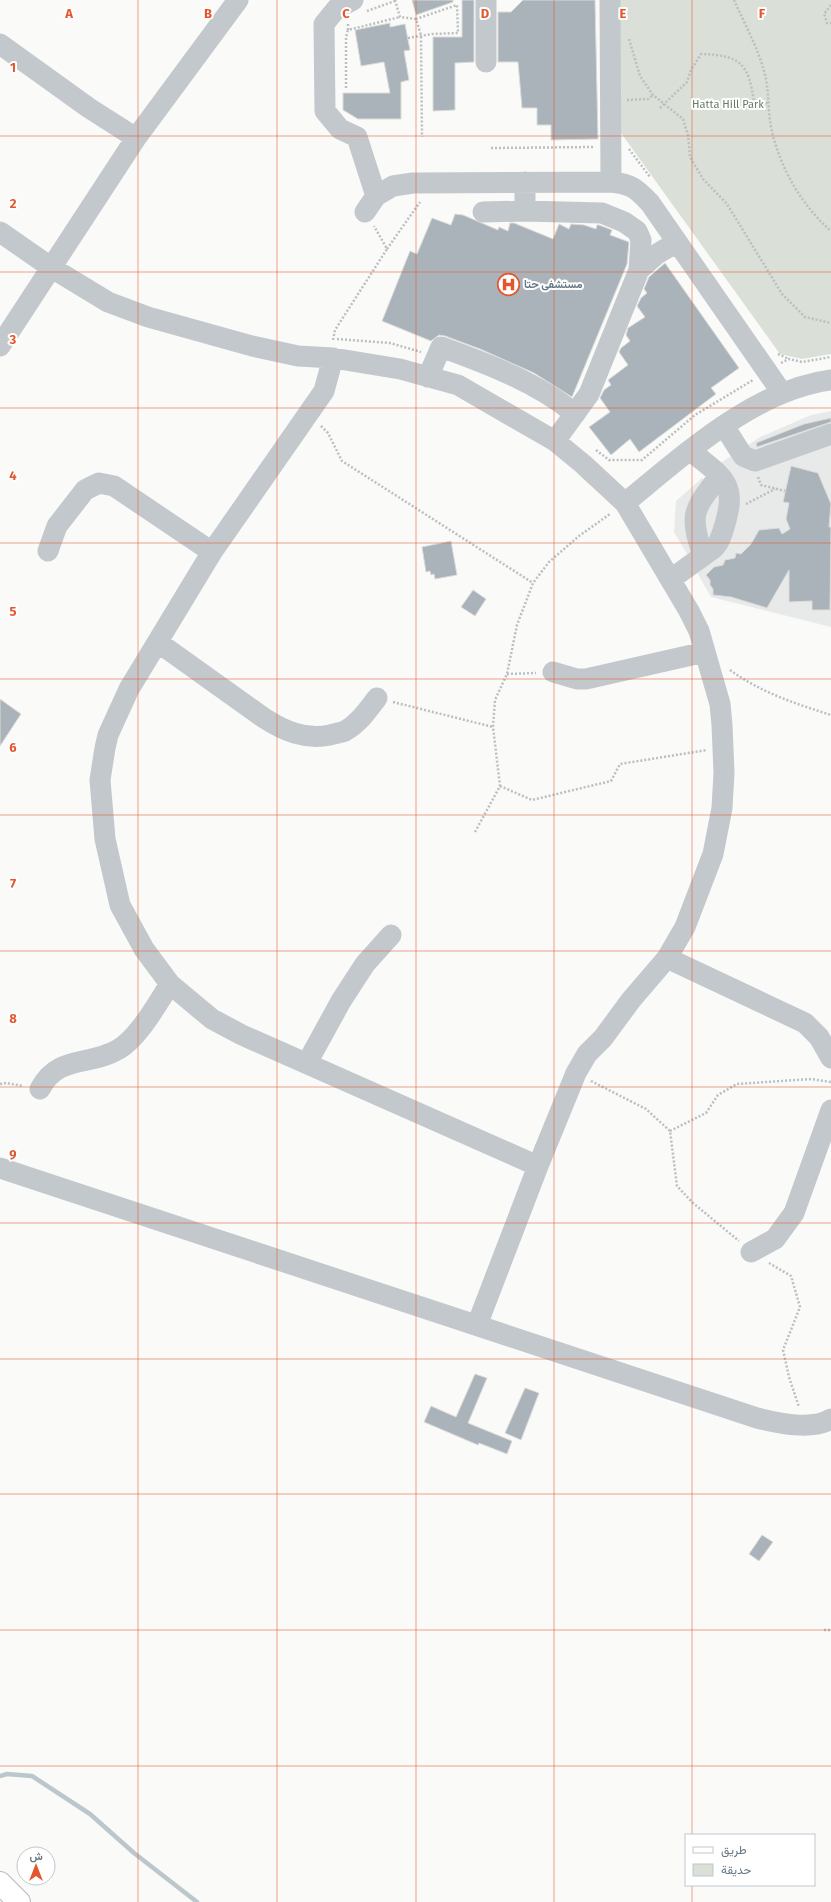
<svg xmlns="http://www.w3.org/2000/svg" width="831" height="1902" font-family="'Fira Sans',Vazirmatn,sans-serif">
<rect width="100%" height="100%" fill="#fafaf8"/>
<!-- built -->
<path fill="#e8e9e9" d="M831 411V627L711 597 695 569 698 568 690 553 687 554 674 532 676 501 702 478 704 480 716 466 760 437 811 415Z"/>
<!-- green -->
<path fill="#dadfd7" d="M619 0H831V354L802 359 780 354 621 133Z"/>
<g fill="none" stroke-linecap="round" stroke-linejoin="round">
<!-- stream -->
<path stroke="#bbc7cb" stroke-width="4.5" d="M0 1776 7 1774 32 1776 90 1814 134 1853 197 1902"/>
</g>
<!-- building -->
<path fill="#aab3b9" stroke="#dcdcda" d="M412 0H453V2L416 15Z
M462 0H474V62L455 63V110L433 111V37H462Z
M523 0H595L598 139 551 140V125H537V108H522L518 62H498V12H511Z
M390 23V27L405 24 410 50 404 51 409 80 401 82V119H358L343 110V93H390L384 62 361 66 355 30Z
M455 214 463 215 498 230 499 227 508 231 510 223H514L553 239 559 224 569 229 571 224 584 225 596 229 597 225H599L612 230 610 235 629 242 627 264 572 397 534 373 480 349 445 336 439 335 431 341 382 321 410 251 417 254 432 218 451 225Z
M665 263 739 368 711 388 716 394 639 452 630 439 611 455 589 427 610 412 600 398 604 390 611 385 608 380 628 365 619 352 621 348 630 341 626 335 628 328 645 317 637 306 641 298 647 293 644 289 649 277Z
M831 418V422L757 447 756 443 804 424Z
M791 466 818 473 831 504 829 527H831L830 610H812V601L789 602V570L767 608 731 597 713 595V589L710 585V580L706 575 714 567 723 565 725 560 735 558 736 553 741 554 751 544 759 530 779 528 782 534 790 529 786 519 789 503 783 502Z
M451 541 457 575 435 579 434 574 431 575 430 571 426 572 422 547Z
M473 590 486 599 475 616 461 607Z
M0 699 21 714 0 746Z
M475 1374 487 1378 468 1423 512 1441 507 1454 479 1443 478 1445 424 1422 431 1406 456 1417Z
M525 1388 539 1393 521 1440 505 1433Z
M762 1535 773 1542 759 1561 749 1554Z"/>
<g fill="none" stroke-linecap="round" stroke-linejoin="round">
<defs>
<path id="major" d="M0 1883 19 1902"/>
</defs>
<!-- major casing -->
<use href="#major" stroke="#b5babe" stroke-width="24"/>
<!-- path -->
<path stroke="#bbbfc2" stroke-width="2.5" stroke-dasharray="2 2" stroke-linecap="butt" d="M395 0 400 17 416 19 421 35 422 137
M734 0C745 25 760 51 766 79 769 95 768 111 771 127 779 166 801 205 831 231
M831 5 824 14 827 23H831
M367 11 395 1
M348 24V30L400 17
M408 38 432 34 458 33 457 5 416 19
M629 39 640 76 653 95 683 119 688 135 690 157 703 179 727 204 782 294 805 317 831 323
M346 88V37L348 30
M627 100 648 99 653 95
M660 108 687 82 691 70 701 54C741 55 749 64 754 103H768
M491 148 594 147
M629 149 650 177
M387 249 420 202
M337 339 390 343 421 352
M333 340 335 330 387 249 374 226
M778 354 789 359
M781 363 789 359 802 362 831 357
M321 426 328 433 342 461 533 583
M596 450 609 460H642L695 415 753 380
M758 477 761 485 785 491
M746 504 775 489
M730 670C760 692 796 704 831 715
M507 674 536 673
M393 702 493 727
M500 786 532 800 611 781 620 764 707 750
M475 832 500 786 493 727 495 700 507 674 517 625 533 583 549 562 579 536 610 514
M591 1081 646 1109 670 1131 677 1186 693 1203 739 1241
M0 1084 6 1083 23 1086
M670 1131 706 1113 718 1095 737 1084 811 1079 831 1082
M769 1263 791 1276 800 1307 783 1350 789 1377 799 1407
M824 1630H831"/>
<!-- minor -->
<path stroke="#c3c8cc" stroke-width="21" d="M353 0 337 8 324 24 325 111 340 129 357 137 376 196
M486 0V62
M610 0 611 182
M0 44 89 108 136 138
M525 182V211L602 213 624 222 637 231 641 240 639 270 589 394 555 441
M365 212 376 196 393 186 413 183 611 182C631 184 636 188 650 203L782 393
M483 212 525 211
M0 232 52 268 108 302 148 317 252 346 298 356 333 358 400 369 458 385 555 441 583 464 625 503 689 611 699 631 720 704 722 725 724 773 722 808 713 854 685 927 667 958 631 1000 603 1038 587 1054 576 1073 538 1166 477 1325
M639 270 657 254 677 242
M0 346 136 138 238 0
M333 358 324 391 212 552 129 689 108 735 105 748 100 780 105 839 120 905 144 949 170 984 212 1019 242 1035 538 1166
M428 377 441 347C486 363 538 383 575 414
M724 426 743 456 755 461 831 434
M625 503C684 455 754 390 831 380
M48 551 57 526 85 490 99 483 114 486 212 552
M703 556C689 513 693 511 719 476
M671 579 714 548 718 543C723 534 725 525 727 516 737 480 715 472 691 451
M159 643 264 718C284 731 305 740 330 735 335 733 341 733 345 731 359 723 368 710 377 698
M553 672 577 679H586L705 652
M667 958 805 1023 819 1037 831 1058
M307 1063 341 1001 365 964 391 935
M40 1089C58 1054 89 1067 119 1049 139 1037 157 1004 170 984
M0 1168 757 1418C778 1423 812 1431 831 1419
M751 1252 775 1239 794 1213 831 1110"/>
<!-- major -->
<use href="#major" stroke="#fff" stroke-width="22"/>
</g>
<!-- grid -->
<path fill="none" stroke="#e4572e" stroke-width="1" stroke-opacity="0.55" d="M138 0V1902M277 0V1902M416 0V1902M554 0V1902M692 0V1835M0 136H831M0 272H831M0 408H831M0 543H831M0 679H831M0 815H831M0 951H831M0 1087H831M0 1223H831M0 1359H831M0 1494H831M0 1630H831M0 1766H831M692 1885V1902"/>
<!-- icons -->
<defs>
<symbol id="hospital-ring" viewBox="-11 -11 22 22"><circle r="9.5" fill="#fff" stroke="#e4572e" stroke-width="1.5"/><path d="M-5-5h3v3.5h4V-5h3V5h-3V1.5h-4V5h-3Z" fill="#e4572e"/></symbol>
</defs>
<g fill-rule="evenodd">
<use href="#hospital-ring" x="496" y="272" width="25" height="25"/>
</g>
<g text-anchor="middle" stroke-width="4" stroke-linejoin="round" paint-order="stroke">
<!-- park labels -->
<g font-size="11" fill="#687a64" stroke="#fff">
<text x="728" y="108">Hatta Hill Park</text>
</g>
<!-- poi labels -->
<g font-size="11" font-weight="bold" fill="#657683" stroke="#fff" text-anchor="start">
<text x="524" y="288">مستشفى حتا</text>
</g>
</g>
<g font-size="13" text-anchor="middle" font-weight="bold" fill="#e4572e" stroke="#fff" stroke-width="4" stroke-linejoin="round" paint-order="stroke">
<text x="69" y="18">A</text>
<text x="208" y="18">B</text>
<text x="346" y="18">C</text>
<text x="485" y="18">D</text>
<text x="623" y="18">E</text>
<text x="762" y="18">F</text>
<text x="13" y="72">1</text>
<text x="13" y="208">2</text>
<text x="13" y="344">3</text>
<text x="13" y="480">4</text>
<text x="13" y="616">5</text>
<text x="13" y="752">6</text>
<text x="13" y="888">7</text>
<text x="13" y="1023">8</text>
<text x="13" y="1159">9</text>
</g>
<!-- legend -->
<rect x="685" y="1834" width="130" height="52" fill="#ffffff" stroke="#c1c8cd"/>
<rect x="693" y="1847" width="20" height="6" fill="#ffffff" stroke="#c1c8cd"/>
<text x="721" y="1854" font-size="12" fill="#657683">طريق</text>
<rect x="693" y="1864" width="20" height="12" fill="#dadfd7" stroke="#c1c8cd"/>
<text x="721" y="1874" font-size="12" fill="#657683">حديقة</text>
<!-- north arrow -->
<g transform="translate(36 1866)"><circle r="19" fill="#ffffff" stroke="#c1c8cd"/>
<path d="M0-3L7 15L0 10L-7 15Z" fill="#e4572e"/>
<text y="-6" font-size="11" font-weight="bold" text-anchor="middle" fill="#657683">ش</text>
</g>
</svg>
